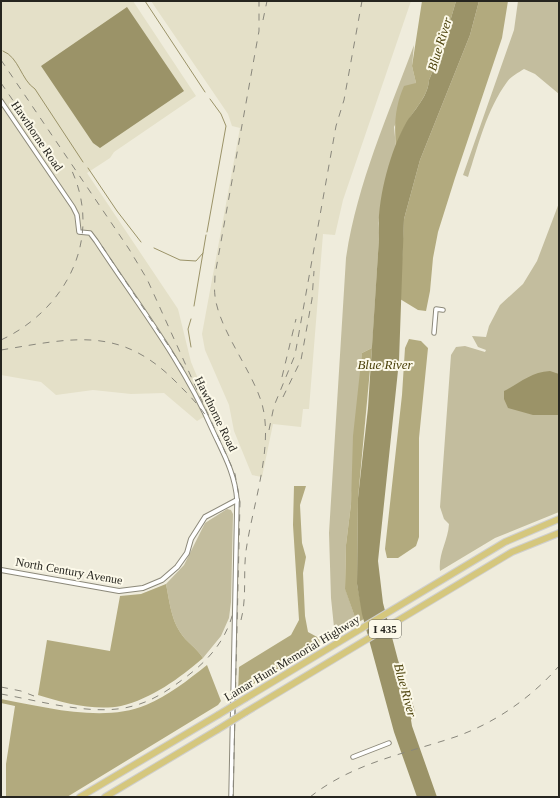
<svg xmlns="http://www.w3.org/2000/svg" width="560" height="798" font-family="Georgia,serif">
<rect width="100%" height="100%" fill="#efecdc"/>
<!-- built -->
<path fill="#e4e0c8" d="M1 1H133L196 96 114 152 110 158 87 173 178 309 191 362 212 412 197 421 164 393 131 394 93 390 56 395 41 382 1 375Z
M151 1H411L343 200 335 235 323 234 309 409H303L301 427 273 424 262 477 252 475 234 431 229 405 205 350 202 334 240 128 232 126 228 114Z"/>
<!-- green -->
<path fill="#c3bd9e" d="M518 1H559V94L535 74 524 69C518 73 510 77 507 82 487 109 478 146 468 177L463 175 514 30Z
M414 45 412 66 416 83 394 127 396 147 385 184 378 223 379 238 372 348 362 353 351 504 346 545 345 588 357 623 335 637 331 598 329 533 346 258C357 184 388 115 414 45Z
M559 203V512L495 538 440 571C438 554 448 541 449 524L444 519 440 507 451 355 456 347 465 346 485 352 486 350 478 347 472 336 486 337 489 326 500 305 523 284 537 261Z
M227 509 231 510 233 514 231 602 229 618 221 636 203 658C197 648 186 642 180 632 171 619 169 599 166 584L184 565 205 523Z"/>
<!-- forest -->
<path fill="#b2aa7e" d="M422 1H456L442 49 429 80C428 97 414 109 407 123 402 130 399 139 396 147 394 125 395 106 404 86L416 83 412 66Z
M479 1H508L502 38 455 178 438 232 433 258 430 291 426 311 418 310 400 299 404 219 420 160 470 35Z
M409 339 421 341 428 348 419 438V537L416 546 398 558H387L385 549 402 395 405 348Z
M372 348 358 498 357 584 364 619 357 623 345 589 346 545 351 504 353 436 362 353Z
M294 486H306L300 505 302 543 306 557 303 573 305 616 308 632 319 638 320 645 238 693 239 667 291 635 299 620 293 525Z
M166 584C169 599 171 619 180 632 186 642 197 648 203 658 180 678 151 699 121 706 95 711 63 703 38 695L47 640 110 651 120 596 141 594Z
M207 665 221 701 218 705 67 797H4L6 796V764L15 706 1 703V699C44 707 104 723 146 705 168 696 188 680 207 665Z"/>
<!-- water -->
<path fill="#9b9368" d="M456 1H479L470 35 420 160 404 219 399 361 378 561 383 603 398 660 415 711 411 720 412 726 437 797H417L394 732 362 614 357 584 358 498 368 408 379 238C376 204 389 153 406 123 414 110 428 97 429 80L442 49Z
M127 7 184 91 100 148 93 143 41 66Z
M550 371 559 374V415H533L508 408 504 399V391C520 383 531 372 550 371Z"/>
<g fill="none" stroke-linecap="round" stroke-linejoin="round">
<!-- stream -->
<path stroke="#9b9368" stroke-width="1" d="M145 1 205 92
M3 51C19 57 21 80 35 89L83 162
M88 168 117 211 141 242
M207 232 226 126 221 114 210 99
M154 248 180 260 196 261 203 253
M194 306 206 235
M191 319 188 329 191 347"/>
<defs>
<path id="minor" d="M1 101 73 207 77 215 79 232 90 233 96 241C136 302 183 362 212 429 223 453 235 473 237 500L231 797
M434 333 436 309 443 310
M353 757 389 743"/>
<path id="tertiary" d="M1 570 119 591 143 588 162 580 177 567 187 553 191 539 205 517 237 500"/>
<path id="motorway" d="M246 698 505 542 559 519
M246 712 512 552 559 533
M80 797 218 715
M105 797 217 730"/>
</defs>
<!-- minor casing -->
<use href="#minor" stroke="#8c897a" stroke-width="5.5"/>
<!-- tertiary casing -->
<use href="#tertiary" stroke="#8c897a" stroke-width="6"/>
<!-- motorway casing -->
<use href="#motorway" stroke="#cfcfce" stroke-width="8"/>
<!-- minor -->
<use href="#minor" stroke="#fff" stroke-width="3.5"/>
<!-- tertiary -->
<use href="#tertiary" stroke="#fff" stroke-width="4"/>
<!-- motorway -->
<use href="#motorway" stroke="#d5c77d" stroke-width="6"/>
<!-- rail -->
<path stroke="#89877c" stroke-width="1" stroke-dasharray="7 7" stroke-linecap="butt" d="M263 20 267 1
M1 60 129 249 147 279 235 474 240 502 233 797
M1 83 49 153
M102 246 184 369
M1 340C65 310 103 240 72 171
M1 350C74 338 121 325 178 384 188 394 198 404 206 416
M282 377 296 319
M283 397 301 360 312 299 314 271
M269 430 274 406 295 355 336 126 344 100 362 1
M241 620C247 597 243 574 246 551 252 507 274 447 262 404 252 370 219 330 215 296 214 289 215 282 215 275L259 31V1
M1 687 21 691 34 696
M1 694C40 701 95 717 133 706 153 701 170 689 186 677 210 659 227 639 234 609
M310 797C353 763 404 754 455 737 495 723 531 698 559 666"/>
<defs>
<path id="motorway-bridge" d="M218 715 246 698
M217 730 246 712"/>
</defs>
<!-- motorway-bridge casing -->
<use href="#motorway-bridge" stroke="#cfcfce" stroke-width="8" stroke-linecap="butt"/>
<!-- motorway-bridge -->
<use href="#motorway-bridge" stroke="#d5c77d" stroke-width="6"/>
</g>
<g text-anchor="middle" stroke-width="4" stroke-linejoin="round" paint-order="stroke">
<!-- shield labels -->
<rect fill="#fcf9e9" stroke="#66655c" stroke-width="1" x="369" y="620" width="32" height="18" rx="3"/>
<g font-size="11" font-weight="bold" fill="#26251f">
<text x="385" y="633">I 435</text>
</g>
<!-- street labels -->
<g font-size="12" fill="#26251f" stroke="#fcf9e9">
<text transform="translate(37 136) rotate(56)" y="4">Hawthorne Road</text>
<text transform="translate(216 414) rotate(64)" y="4">Hawthorne Road</text>
<text transform="translate(69 571) rotate(10)" y="4">North Century Avenue</text>
<text transform="translate(292 658) rotate(-31)" y="4">Lamar Hunt Memorial Highway</text>
</g>
<!-- water labels -->
<g font-size="13" font-style="italic" fill="#4d430c" stroke="#fcf9e9">
<text transform="translate(439 44) rotate(-73)" y="5">Blue River</text>
<text x="385" y="369">Blue River</text>
<text transform="translate(406 690) rotate(75)" y="5">Blue River</text>
</g>
</g>
<!-- border -->
<rect width="560" height="798" fill="none" stroke="#26251f" stroke-width="4"/>
</svg>
